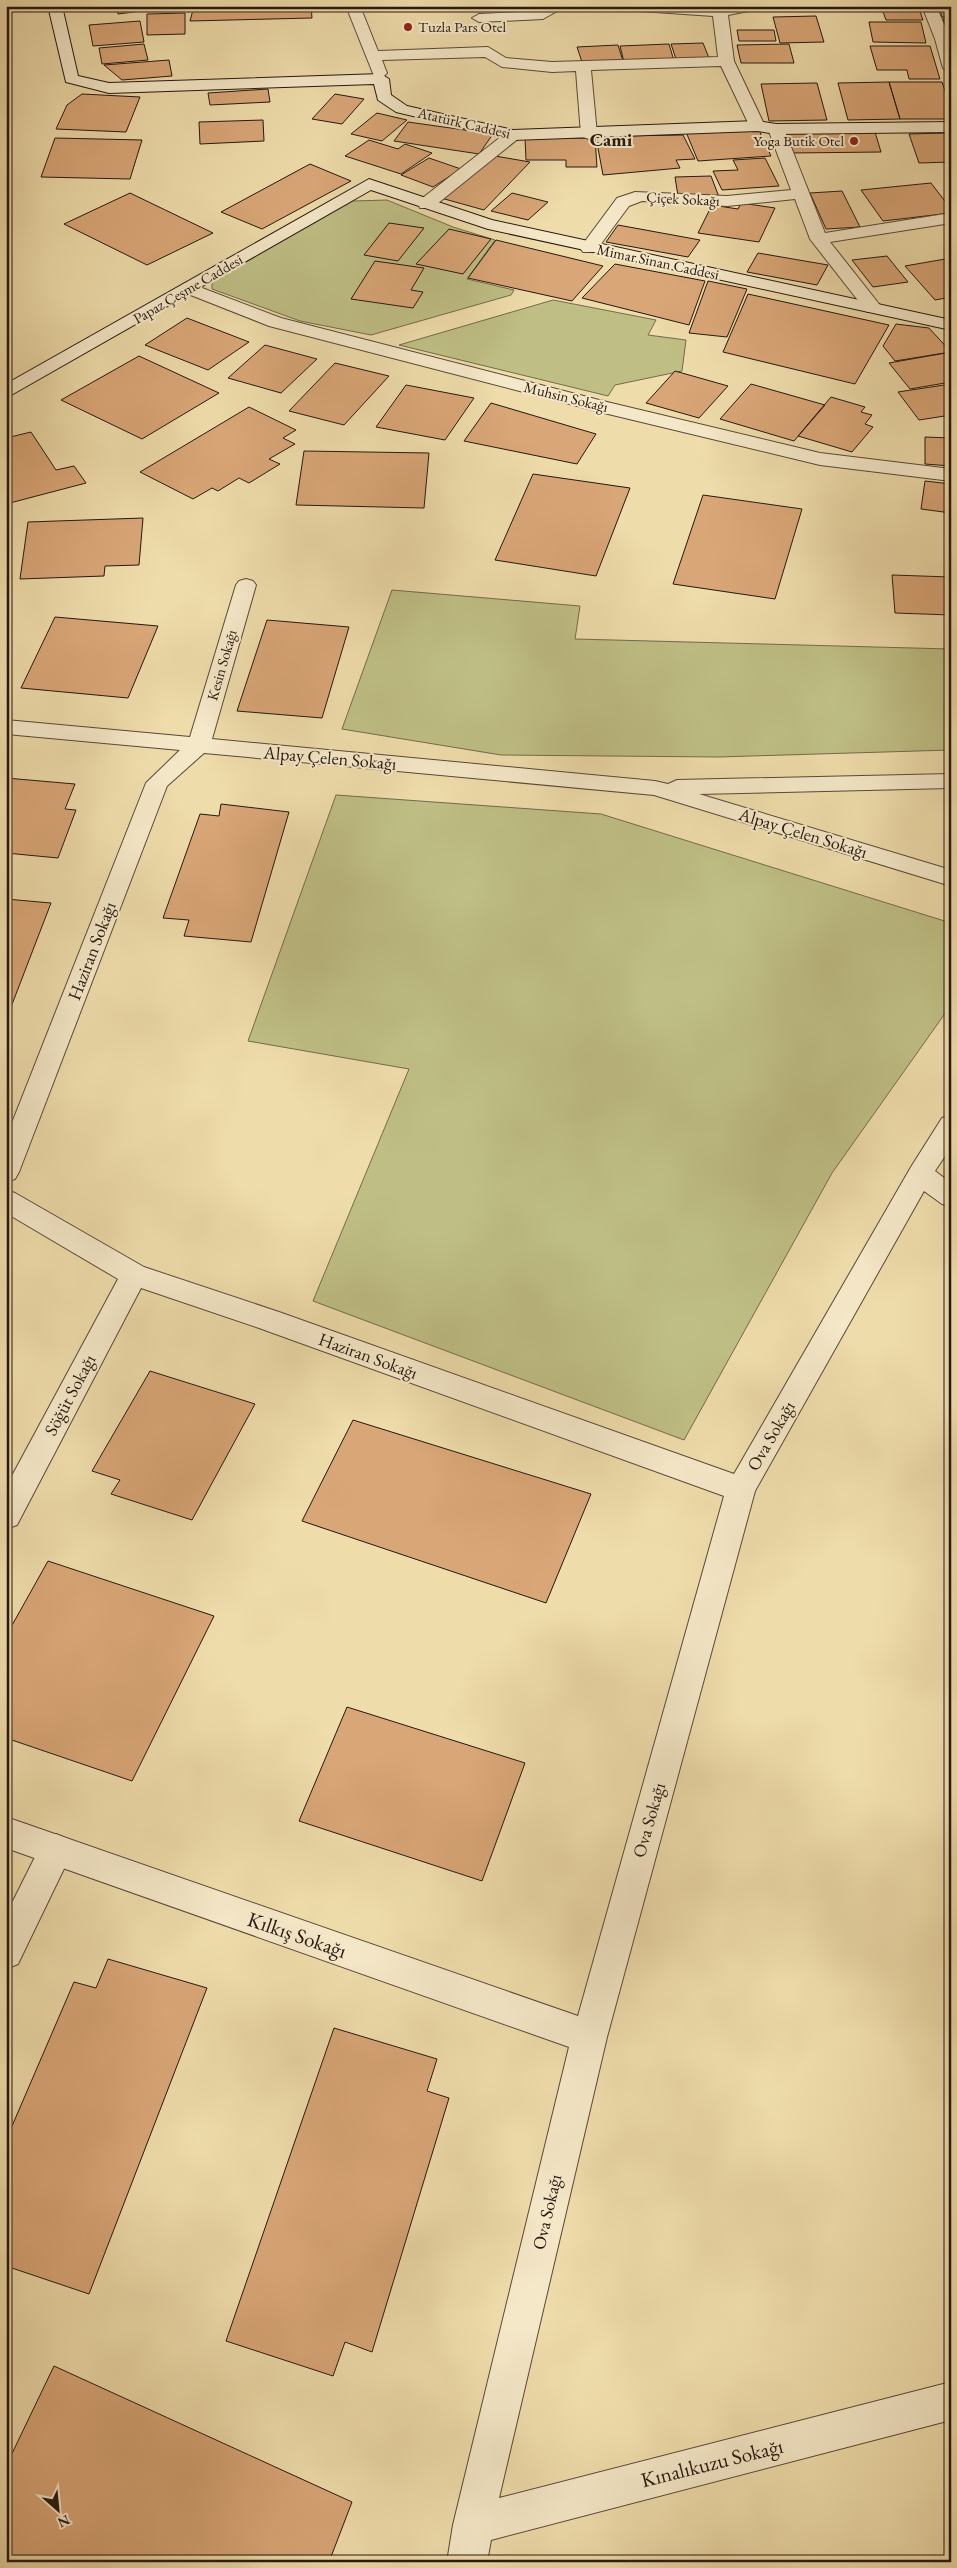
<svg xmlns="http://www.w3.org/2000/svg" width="957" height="2568" font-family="'EB Garamond',serif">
<rect width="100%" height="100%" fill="#efdcab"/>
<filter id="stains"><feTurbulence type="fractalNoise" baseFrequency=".004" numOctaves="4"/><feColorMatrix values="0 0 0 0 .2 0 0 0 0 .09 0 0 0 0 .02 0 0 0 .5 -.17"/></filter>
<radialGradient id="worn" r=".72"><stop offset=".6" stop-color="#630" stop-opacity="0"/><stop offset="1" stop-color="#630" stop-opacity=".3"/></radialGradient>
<!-- green -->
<path fill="#bfbf85" stroke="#726b4a" d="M387 200 453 227 495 240 467 279 514 290 511 295 371 335 300 321 212 289V281L353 201Z
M553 300 656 320 648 335 686 340 682 371 615 385 608 396 399 345Z
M392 590 580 606 575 639 951 649V750L718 757 501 755 342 729Z
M336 795 601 814 951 923V1005L832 1173 684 1440 313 1301 409 1069 248 1041Z"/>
<!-- building -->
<path fill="#d9a677" stroke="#251710" d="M116 6H159L157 9 118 14Z
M159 6H191L190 9H157Z
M194 6H311L312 18 190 21Z
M487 6H537L488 10Z
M881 6H918L923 20H886Z
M939 6H951V17H942Z
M185 13V34L147 35V14Z
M816 16 824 42 780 43 773 17Z
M943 19H951V33H948Z
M140 21 144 42 93 46 89 25Z
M869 22H921L926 43 873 42Z
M737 30H774L776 41H739Z
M703 43 709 58 676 59 671 44Z
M144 44 148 60 102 64 99 48Z
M669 44 674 61 624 62 620 46Z
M789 44 794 63H741L737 45Z
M618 45 623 61 582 62 577 47Z
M870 46H930L940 79H909L907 70H877Z
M169 60 172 76 122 80 104 65Z
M889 82H942L951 108V119H900Z
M889 82 900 119 848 120 838 83Z
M817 83 827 120 769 121 761 84Z
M268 89 270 102 210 105 208 93Z
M82 94 140 97 126 132 56 129 67 105Z
M335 94 364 99 342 124 312 119Z
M377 113 407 120 382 141 351 134Z
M263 120 264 141 200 144 199 122Z
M408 122 493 134 479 154 394 141Z
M758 128 771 156 698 161 686 132Z
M875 132 881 152 791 153 786 133Z
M946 133 951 146V162L919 163 909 134Z
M683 135 695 159 676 160 680 168 603 175 597 143H621V136Z
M55 138 142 140 130 179 41 177Z
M525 138H595L597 167H566V160H526Z
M369 140 398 149 405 144 432 153 401 174 345 156Z
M495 156 530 162 484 210 441 198 473 175Z
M429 158 461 169 433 187 401 175Z
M765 158 779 186 722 190 713 171 738 170 733 160Z
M310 164 351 181 262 229 221 212Z
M711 176 719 197 678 196 675 177Z
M931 183 951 209V213L883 221 861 190Z
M842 191 860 227 826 229 810 193Z
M130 193 213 233 147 265 64 224Z
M512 193 548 202 528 220 491 211Z
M741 203 775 208 759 242 698 233 712 205 738 209Z
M389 223 424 228 398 261 364 255Z
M618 225 700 240 688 257 606 242Z
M449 229 491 239 463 274 416 264Z
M496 240 603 266 572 301 468 278Z
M758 253 828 265 817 285 747 272Z
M887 256 908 282 873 287 852 260Z
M951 258V297L935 300 905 266Z
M375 261 424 268 411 290 423 292 413 308 351 299Z
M615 264 705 281 689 325 582 298Z
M708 281 747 289 727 337 689 333Z
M748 294 889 325 855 384 723 352Z
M187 318 249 342 208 370 145 345Z
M896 324 929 328 951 352 895 361 883 346Z
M265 345 317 359 281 393 228 378Z
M951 352V382L910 389 889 363Z
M139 356 219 393 142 439 61 400Z
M335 363 389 376 344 425 289 411Z
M675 371 728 386 699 418 646 403Z
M751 384 825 405 794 441 720 419Z
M951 384V415L919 420 898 392Z
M406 385 474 398 445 440 376 427Z
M831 397 865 407 861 412 872 415 865 424 873 427 852 452 798 436Z
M491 403 596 434 577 464 464 441Z
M249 407 296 430 283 438 295 444 269 459 280 464 249 483 239 478 218 491 212 488 193 499 140 472Z
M31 432 56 470 74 466 86 483 6 504V438Z
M925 437 951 438V466L925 464Z
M304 451 429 453 424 508 296 505Z
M533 474 630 488 596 576 495 560Z
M925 481 951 484V513L921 509Z
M703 495 802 509 775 599 673 584Z
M143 518 139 565 105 566 104 576 20 579 28 522Z
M892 575 951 577V615L895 613Z
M55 617 158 626 128 698 21 688Z
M267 620 349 627 322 718 237 711Z
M6 778 75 784 65 809 76 810 58 858 6 853Z
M221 804 289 812 251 942 184 936 189 920 163 918 200 814 219 816Z
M6 899 51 903 11 1007H6Z
M150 1371 255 1404 192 1520 111 1494 120 1480 92 1471Z
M353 1420 591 1494 546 1603 302 1521Z
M48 1561 214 1616 132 1781 6 1738V1636Z
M347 1707 525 1763 482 1881 299 1821Z
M108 1959 207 1988 89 2294 6 2266V2140L74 1982 96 1988Z
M334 2028 437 2059 427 2091 449 2098 372 2352 345 2342 333 2376 226 2341Z
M54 2366 352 2502 329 2562H6V2466Z"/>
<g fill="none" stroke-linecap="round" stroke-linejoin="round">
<defs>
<path id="lane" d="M56 1834 68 1839 73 1850 18 1964 6 1969V1915L44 1839Z"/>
<path id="street" d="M346 6H360L378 51 488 47 506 58 552 62 718 57 713 16 626 10 619 6H761L759 9 728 15 734 61 765 126 763 129H751L721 66 591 70 597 134 589 139 583 137 581 134 576 71 552 72 502 67 485 57 382 60 387 73 384 76H374Z
M548 6H566L543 19 479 22 472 18 479 14 540 11Z
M922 6H936L951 40V73L943 68 935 39Z
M776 124 784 129 825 233 951 213V223L830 242 879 304 882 308 879 312H867L810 239 795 199 727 206 642 201 629 206 595 252H583L580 248 617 198 635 192 727 196 791 190 768 129Z
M513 130 521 135 519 138 432 208H420L418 204 420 200 507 132Z
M189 283 281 318 607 402 820 453 951 469V481L820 465 604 413 269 326 183 292 180 288 183 284Z
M246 579 253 581 256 585 212 739 655 781 668 784 677 780 951 774V788L699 794 951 870V886L654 795 204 753 167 786 19 1172 15 1179 6 1182V1138L146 783 180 750 6 734V720L190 737 236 585 239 581Z
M951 1115V1147L935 1171 951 1183V1207L942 1204 924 1191 755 1491 607 2037 499 2498 951 2382V2420L491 2540 487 2562H447L453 2525 569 2047 6 1848V1817L578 2016 724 1496 259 1328 141 1288 17 1525 6 1529V1487L118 1279 6 1213V1190L15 1193 144 1267 279 1312 734 1474 911 1167 942 1118Z"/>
<path id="secondary" d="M48 6H62L78 76 109 83 381 74 389 79 391 95 407 106 513 130 757 121 776 124 951 122V132L776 134 757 131 513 140 396 112 378 100 374 84 109 93 66 82Z
M369 179 492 220 951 320V330L488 229 371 190 6 398V384Z"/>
</defs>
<!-- lane casing -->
<use href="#lane" stroke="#584837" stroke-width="2"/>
<!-- street casing -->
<use href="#street" stroke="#584837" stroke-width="2"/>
<!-- secondary casing -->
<use href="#secondary" stroke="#251710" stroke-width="2"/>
<!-- lane -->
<use href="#lane" fill="#f5e8c8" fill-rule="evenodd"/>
<!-- street -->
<use href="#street" fill="#f5e8c8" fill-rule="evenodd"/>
<!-- secondary -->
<use href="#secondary" fill="#f5e8c8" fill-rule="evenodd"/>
</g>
<!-- markers -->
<g fill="#8f2418" stroke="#f5e8c8" stroke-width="2">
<circle cx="408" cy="27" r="5"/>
<circle cx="854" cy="141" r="5"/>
</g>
<g text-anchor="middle" stroke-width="4" stroke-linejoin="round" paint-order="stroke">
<!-- far-poi labels -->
<g font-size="15" fill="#251710" stroke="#f5e8c8" text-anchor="start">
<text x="418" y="32">Tuzla Pars Otel</text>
<text x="844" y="146" text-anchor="end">Yoga Butik Otel</text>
</g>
<!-- far-street labels -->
<g font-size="15" fill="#251710" stroke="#f5e8c8">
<text transform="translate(464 123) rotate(13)" y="5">Atatürk Caddesi</text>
<text transform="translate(683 199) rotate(3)" y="5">Çiçek Sokağı</text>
<text transform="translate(658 262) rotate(12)" y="5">Mimar Sinan Caddesi</text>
<text transform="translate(188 289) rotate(-30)" y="5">Papaz Çeşme Caddesi</text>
<text transform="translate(566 397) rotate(14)" y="5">Muhsin Sokağı</text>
<text transform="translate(222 665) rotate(-74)" y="5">Kesin Sokağı</text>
</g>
<!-- street labels -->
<g font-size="18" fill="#251710" stroke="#f5e8c8">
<text transform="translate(330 758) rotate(5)" y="6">Alpay Çelen Sokağı</text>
<text transform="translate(803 833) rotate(17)" y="6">Alpay Çelen Sokağı</text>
<text transform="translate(92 951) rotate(-69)" y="6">Haziran Sokağı</text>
<text transform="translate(368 1356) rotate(20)" y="6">Haziran Sokağı</text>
<text transform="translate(70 1395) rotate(-62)" y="6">Söğüt Sokağı</text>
<text transform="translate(771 1436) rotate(-60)" y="6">Ova Sokağı</text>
<text transform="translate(649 1820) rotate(-74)" y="6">Ova Sokağı</text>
<text transform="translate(547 2212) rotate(-77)" y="6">Ova Sokağı</text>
</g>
<!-- far-district labels -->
<g font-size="19" font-weight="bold" fill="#251710" stroke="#f5e8c8">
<text x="611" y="146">Cami</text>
</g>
<!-- near-street labels -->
<g font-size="21" fill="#251710" stroke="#f5e8c8">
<text transform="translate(297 1935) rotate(19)" y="7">Kılkış Sokağı</text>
<text transform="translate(712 2463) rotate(-14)" y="7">Kınalıkuzu Sokağı</text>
</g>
</g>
<!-- margin -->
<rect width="957" height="2568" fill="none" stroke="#efdcab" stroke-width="25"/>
<rect x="8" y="8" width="942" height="2553" fill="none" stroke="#251710" stroke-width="2.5"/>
<rect x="12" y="12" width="932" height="2543" fill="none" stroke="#251710"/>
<!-- north arrow -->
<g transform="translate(58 2510) rotate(153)" stroke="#f5e8c8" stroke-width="4" paint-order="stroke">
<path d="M0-4L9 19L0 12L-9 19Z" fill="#251710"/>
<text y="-8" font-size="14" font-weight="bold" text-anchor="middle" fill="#251710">N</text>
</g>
<rect width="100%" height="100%" filter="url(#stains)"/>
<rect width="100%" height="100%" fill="url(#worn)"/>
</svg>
